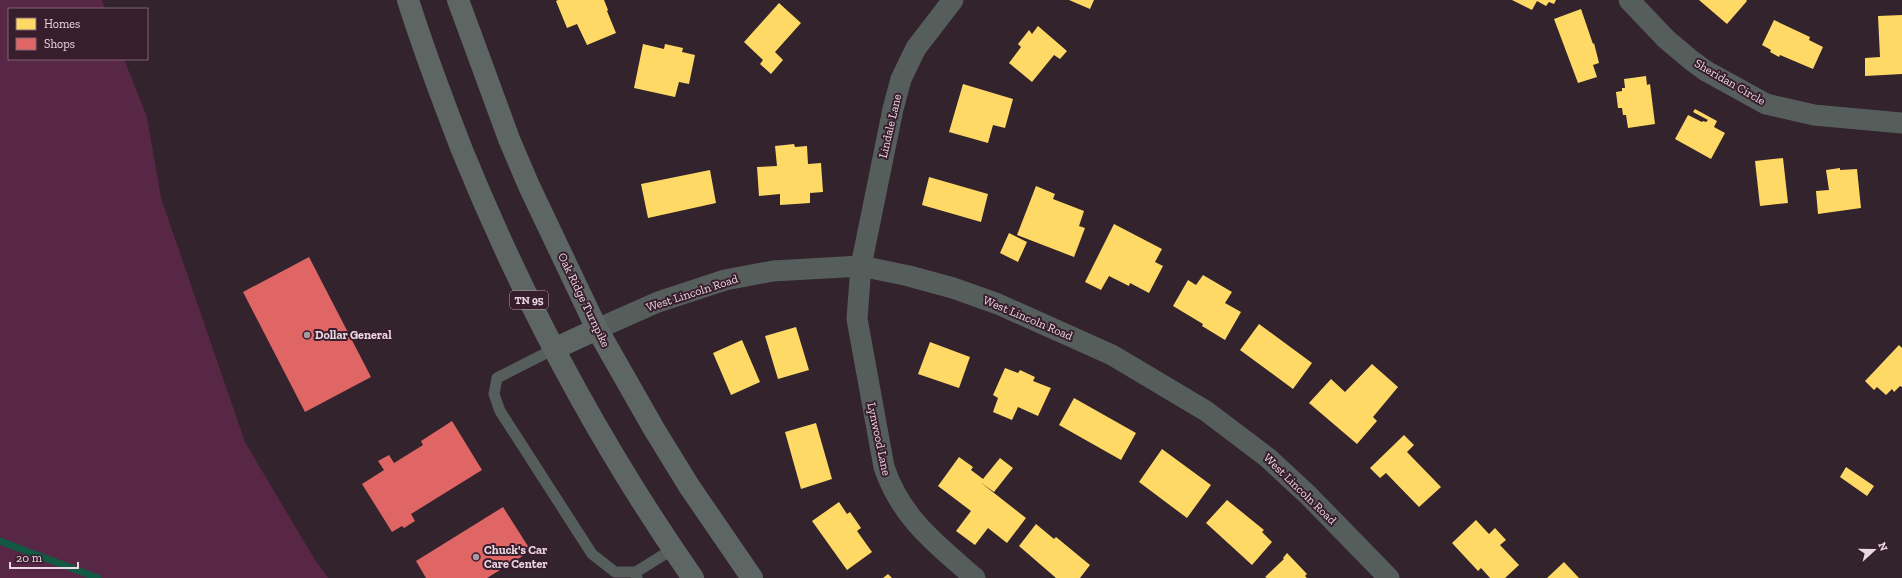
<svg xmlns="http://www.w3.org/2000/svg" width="1902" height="578" font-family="'Zilla Slab',serif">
<rect width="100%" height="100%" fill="#32232c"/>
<!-- green -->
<path fill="#582746" d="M0 0H102L105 9H9V59H124L147 117 161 198 245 442 315 560 328 578H0Z"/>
<!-- homes -->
<path fill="#ffd966" d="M558 0H604L608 10 607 11 616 33 587 45 577 24 567 28 556 1Z
M1069 0H1094L1090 9Z
M1512 0H1556L1554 4 1549 2 1546 6 1537 1 1532 10Z
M1699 0H1746L1747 1 1727 24Z
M779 3 801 23 775 52 783 60 771 74 760 64 763 60 744 42Z
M1581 9 1593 44 1594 43 1599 63 1593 65 1597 77 1578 83 1554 19Z
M1902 15V74L1865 76V58L1880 57 1878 16Z
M1774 20 1810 37 1809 40 1823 47 1813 69 1780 55 1779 57 1770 52 1771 50 1762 45Z
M1038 26 1067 51 1060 59 1054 55 1032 82 1009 63 1021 47 1018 44 1029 30 1032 34Z
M643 44 664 49 665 44 683 48 682 52 695 55 689 84 679 82 675 97 634 88Z
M1646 76 1647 85 1650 84 1655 124 1628 128 1626 115H1623L1622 108H1618L1616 92 1622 91V88H1625L1624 79Z
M963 84 1013 99 1005 128 993 125 988 143 949 132Z
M1695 109 1717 121 1714 127 1725 133 1711 159 1675 139 1688 115 1702 122 1703 121 1706 122 1708 120 1693 112Z
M794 144 795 147 807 146 808 164 821 163 823 192 810 193V203L780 205V194L759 196 757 167 777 166 775 146Z
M1783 158 1788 203 1760 206 1755 161Z
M1840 168V170L1857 169 1861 208 1818 214 1816 191 1829 190 1826 170Z
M710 170 716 203 648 218 641 184Z
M929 177 988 194 981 222 922 205Z
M1036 186 1055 194 1053 199 1084 211 1079 226 1085 228 1074 257 1017 235Z
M1114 224 1162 249 1155 262 1163 266 1149 293 1130 283 1129 286 1109 276 1101 290 1085 282Z
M1009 233 1027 242 1018 262 1000 253Z
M1203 275 1232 292 1225 303 1241 312 1225 340 1202 326 1203 324 1173 306 1188 280 1196 285Z
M1259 324 1312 363 1293 389 1240 350Z
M796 327 809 370 778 379 765 336Z
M742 340 760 382 731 395 713 353Z
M930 342 970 357 959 388 918 374Z
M1899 345 1902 348V387L1900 386 1894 392 1892 389 1886 395 1877 387 1874 390 1865 381Z
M1372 364 1398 387 1373 417 1377 421 1357 444 1309 403 1331 379 1345 392Z
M1005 368 1018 373 1020 370 1035 377 1033 381 1051 388 1038 416 1018 407 1012 420 993 412 998 398 993 395Z
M1074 398 1136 433 1121 460 1059 425Z
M816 423 832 479 801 489 785 432Z
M1404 435 1414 445 1407 452 1441 487 1419 507 1386 473 1380 478 1370 468Z
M1162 449 1211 485 1187 518 1139 482Z
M959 457 973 467 971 470 983 479 1000 458 1013 468 994 492 980 482 1026 518 1007 543 988 528 975 545 956 531 971 511 938 486Z
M1846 467 1874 486 1867 496 1840 477Z
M1227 500 1264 530 1262 532 1272 542 1252 565 1206 523Z
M839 502 847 514 850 512 861 528 857 531 872 552 847 570 812 521Z
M1476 520 1489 534 1495 528 1506 540 1500 545 1519 565 1505 578H1490L1481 568 1478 571 1452 543Z
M1036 524 1054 539 1056 537 1090 565 1080 578H1056L1019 546Z
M1287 553 1307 574 1305 576 1307 578H1267L1265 577 1284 559 1283 558Z
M1564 562 1579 578H1547Z
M888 574 892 578H883Z"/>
<!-- shops -->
<path fill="#e06666" d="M309 257 371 377 305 412 243 292Z
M452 421 482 470 411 514 415 521 404 528 402 526 392 532 362 484 384 470 378 461 389 455 394 463 423 445 421 441Z
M503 507 531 551 487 578H426L416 561Z"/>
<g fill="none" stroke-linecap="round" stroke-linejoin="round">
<!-- stream -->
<path stroke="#135842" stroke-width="7" d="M0 541 98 578"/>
<!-- service -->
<path stroke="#565e5b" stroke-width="11" d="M554 349 497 378 494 394 500 411 592 554 615 572H636L637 578
M636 572 673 549"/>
<!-- minor -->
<path stroke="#565e5b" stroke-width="21" d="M953 0 916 48 901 79 893 109 861 266 857 319 884 467C901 518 937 545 975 578
M1629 0 1666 39 1691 60 1706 71 1766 104 1814 115 1902 123
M597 329 658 302 725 280 773 271 861 266 909 276 953 288 998 304 1112 355 1206 411 1268 458 1308 495 1389 578"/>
<!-- trunk -->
<path stroke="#5e6663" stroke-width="22" d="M408 0C424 51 443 101 462 150 523 300 600 445 693 578
M458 0 509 139 529 186 597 329 654 429 689 486 752 578
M554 349 597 329"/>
</g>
<!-- markers -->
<g fill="#a998a2" stroke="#381d2d" stroke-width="1.5">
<circle cx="307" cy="335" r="4"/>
<circle cx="476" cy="557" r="4"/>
</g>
<g text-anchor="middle" stroke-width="4" stroke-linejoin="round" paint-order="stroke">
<!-- shield labels -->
<rect fill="#381d2d" stroke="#b49fab" stroke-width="1" x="510" y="291" width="38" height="18" rx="3"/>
<g font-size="11" font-weight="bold" fill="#e9d7e1">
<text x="529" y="304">TN 95</text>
</g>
<!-- street labels -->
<g font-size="12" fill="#e9d7e1" stroke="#381d2d">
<text transform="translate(1730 82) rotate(30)" y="4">Sheridan Circle</text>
<text transform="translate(890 126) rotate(-77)" y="4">Lindale Lane</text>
<text transform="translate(692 293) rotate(-18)" y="4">West Lincoln Road</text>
<text transform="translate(584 300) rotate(64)" y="4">Oak Ridge Turnpike</text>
<text transform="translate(1028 318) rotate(23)" y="4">West Lincoln Road</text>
<text transform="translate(879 439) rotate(78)" y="4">Lynwood Lane</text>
<text transform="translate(1300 489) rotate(44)" y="4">West Lincoln Road</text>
</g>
<!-- poi labels -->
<g font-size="12" font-weight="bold" fill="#e9d7e1" stroke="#381d2d" text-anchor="start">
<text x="315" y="339">Dollar General</text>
<text x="484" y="554">Chuck's Car<tspan x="484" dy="14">Care Center</tspan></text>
</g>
</g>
<!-- legend -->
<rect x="8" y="8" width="140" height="52" fill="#381d2d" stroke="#7f6775"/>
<rect x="16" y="18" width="20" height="12" fill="#ffd966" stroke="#7f6775"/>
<text x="44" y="28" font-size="12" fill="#e9d7e1">Homes</text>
<rect x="16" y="38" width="20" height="12" fill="#e06666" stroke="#7f6775"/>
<text x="44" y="48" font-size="12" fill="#e9d7e1">Shops</text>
<!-- north arrow -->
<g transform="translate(1874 550) rotate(69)" stroke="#381d2d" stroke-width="3" paint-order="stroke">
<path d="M0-3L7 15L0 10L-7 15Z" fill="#e9d7e1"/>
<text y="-6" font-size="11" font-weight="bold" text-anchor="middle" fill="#e9d7e1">N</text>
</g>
<!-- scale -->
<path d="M10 562v6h68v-6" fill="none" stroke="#e9d7e1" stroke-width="2"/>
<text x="16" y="562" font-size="12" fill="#e9d7e1" stroke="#381d2d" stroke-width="3" paint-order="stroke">20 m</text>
</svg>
